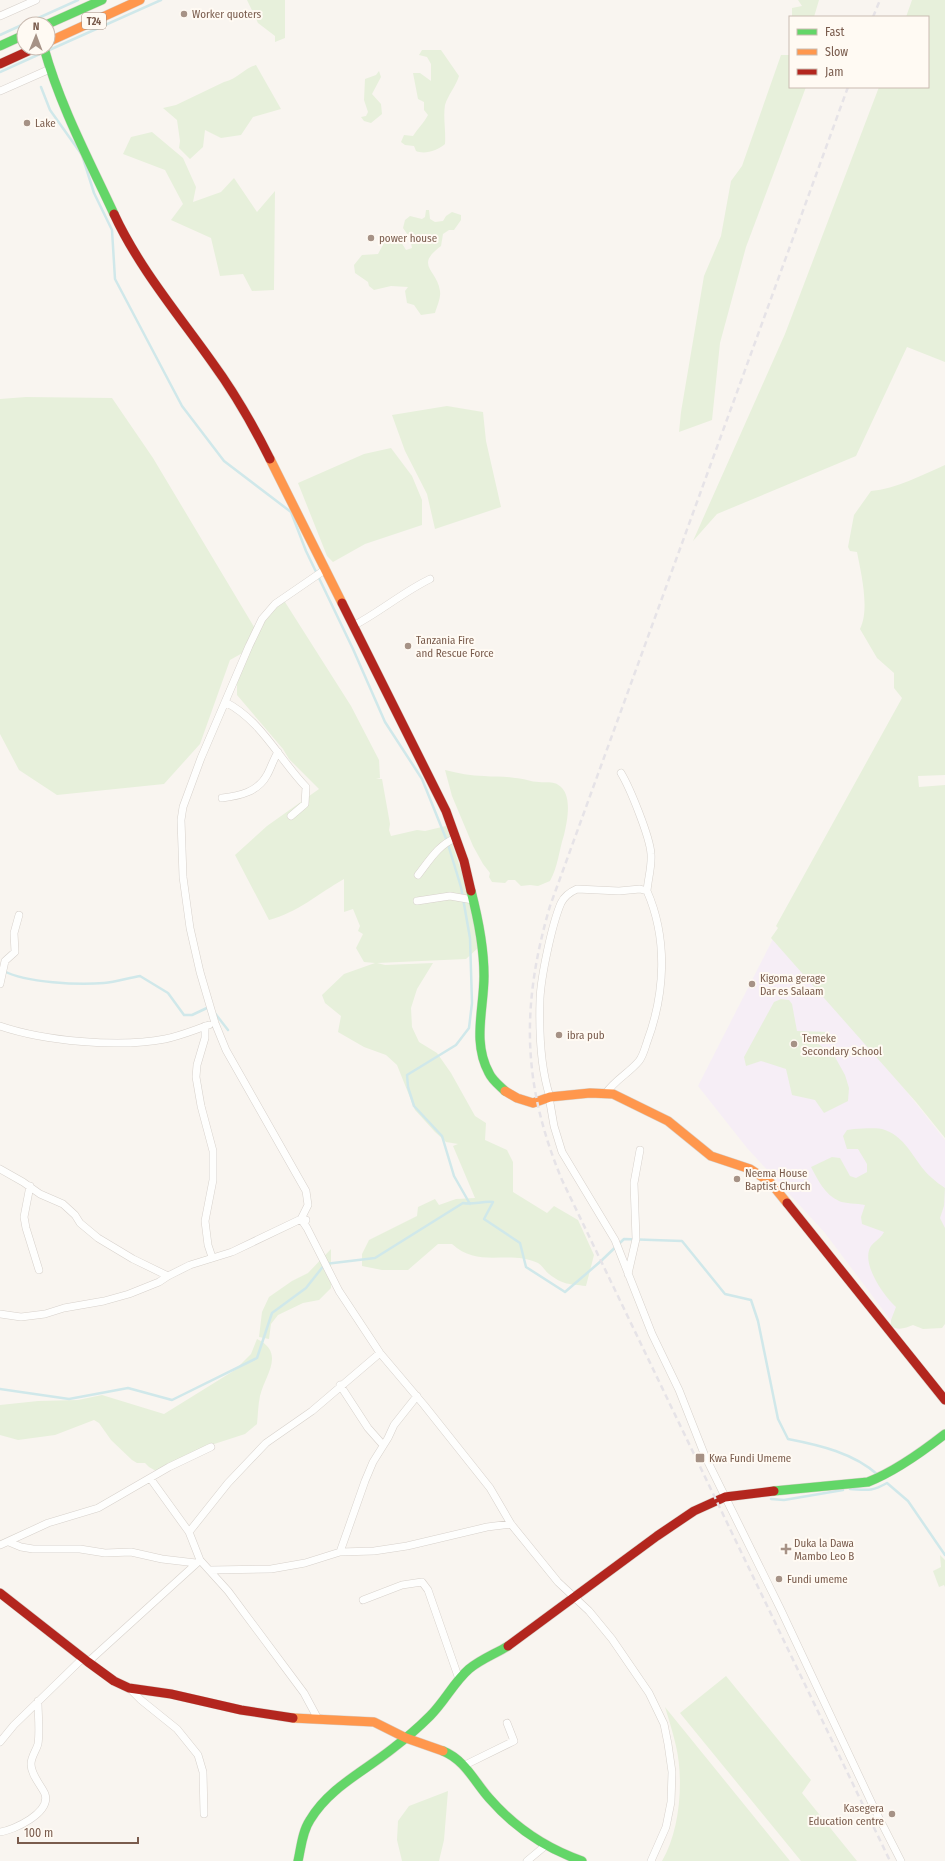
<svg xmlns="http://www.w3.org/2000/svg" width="945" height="1861" font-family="'Fira Sans Condensed',sans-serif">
<rect width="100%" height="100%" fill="#f9f5f0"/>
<!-- education -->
<path fill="#f6eef6" d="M778 929 945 1140V1303L898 1330 825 1233 747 1148 698 1086Z"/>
<!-- green -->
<path fill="#e7f0db" d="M247 0H285V38L275 42V36L258 23Z
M798 0H819L814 17H792V8L802 6Z
M912 0H945V362L907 347 856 456 717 514 693 541 785 334 879 87H928V17H906Z
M422 50H441L459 76C456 86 448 95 445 105 443 118 446 131 445 144 438 150 425 155 416 151L414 146 405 145 401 142 404 135 413 136C418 128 424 123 428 115L424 110V102L418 99 413 73H420L431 81V64L427 57 419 55Z
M781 55H790V87H806L746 247 720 343 712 420 679 432 681 412 704 276 721 236 731 181 742 166Z
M256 65 281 109 253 117 241 135 221 138 205 130 203 147 190 159 179 148 180 141 177 120 163 108 176 105 224 82C238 79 244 68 256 65Z
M379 71 381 77 372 94 381 104 382 114 371 123 364 121 361 117 366 116 368 112 364 100 365 79 376 75Z
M152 132 183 158 196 187 193 202 221 192 234 178 257 212 275 191 274 290 252 291 243 274 220 276 211 238 171 220 183 204 165 170 123 154 131 137Z
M426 210H429L430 219 435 222 443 221 446 216 452 212 461 215V220L454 230H449L443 234 441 246C414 266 437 269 440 291 441 298 437 306 435 313L421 315 414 305 407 303 405 291 408 287 391 286 374 290 369 286 368 282 355 273 354 265 362 255 378 254 385 241 398 237 406 250 412 248 410 238 403 228 405 220 410 216 422 219 425 217Z
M26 397 112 398 153 458 257 632 275 601 285 602 351 706 379 760 380 778 376 779H382L390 824 389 830 391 836 417 830 425 831 446 826 464 879 479 947 466 959 377 963 385 965 433 963 417 989 411 1008 412 1027 419 1042 437 1053 451 1073 475 1116 486 1123 485 1140 507 1150 513 1162V1192L547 1213 554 1206 578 1220 594 1255 586 1286C569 1284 563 1285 549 1274 545 1271 542 1265 538 1263 509 1249 479 1269 452 1244H438L408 1270H382L362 1266V1254L369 1240 417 1216 418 1207 435 1199 439 1205 456 1199 475 1198 453 1146 458 1144 446 1142 435 1132 415 1110 397 1065 386 1055 364 1047 338 1032 341 1016 325 1003 322 995 344 974 375 963 364 962 356 948 363 934 358 931 360 926 353 909 344 912V879C319 893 297 913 269 920L235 855 267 826 319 789 289 759 283 749 237 695V667L246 651 230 660 200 744 164 784 57 795 19 770 0 734V399Z
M447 406 483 412 486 441 501 507 435 529 427 494 405 451 392 415Z
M391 448 412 476 422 500V525L365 544 333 562 327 556 298 483 364 454Z
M945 465V775L918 776 919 787 945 785V1138L916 1102 771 938 778 928 776 926 902 698 894 688V673L877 658 860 629C870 609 861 573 857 552L850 551 848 547 854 515 871 491C896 489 922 475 945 465Z
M445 770C458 773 471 776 484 776 495 777 505 776 515 778 523 778 531 782 539 782 547 783 555 780 562 788 572 799 567 822 564 835 559 850 558 867 550 881L538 886 530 885 521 886 515 880H508L505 883 492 882 489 877 490 873 483 864 473 846 452 796Z
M781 999 789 1000 792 1004 797 1031 830 1032 816 1042 835 1057 845 1075 849 1088 848 1101 824 1113 815 1100 792 1095 786 1069 761 1061 746 1066 744 1057 774 1002Z
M854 1129C864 1129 876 1127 885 1130 908 1138 915 1164 932 1178 936 1182 941 1185 945 1188L944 1206 940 1218 945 1228V1324L942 1328 923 1329 913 1325C906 1328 898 1331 891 1326V1320L896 1307C884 1296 860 1263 871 1246 875 1241 880 1239 884 1232L862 1224 861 1217 865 1205C857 1203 845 1204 839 1201 825 1195 818 1180 811 1167L832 1157 840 1158 850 1176 856 1178 867 1172V1164L858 1149H847L843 1136 847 1130Z
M331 1249V1288L319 1300 303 1303 278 1315 271 1324 269 1339 259 1337 262 1312 269 1297 292 1281 308 1273Z
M257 1339C286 1353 265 1375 260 1396 258 1405 258 1415 257 1424L245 1434 208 1446 156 1471 149 1467 145 1463H137L132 1460 111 1440 99 1423 94 1420 55 1435 18 1440 0 1435V1405L38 1401 78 1400 102 1395 164 1414 235 1370 251 1354Z
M940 1555 945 1560V1587L944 1585 939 1587 933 1571 941 1567Z
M726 1676 811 1780 802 1793 857 1861H801L680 1713Z
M665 1707 790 1861H662C680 1831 684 1780 676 1746 673 1733 669 1720 665 1707Z
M448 1791 444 1840 439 1861H402L397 1840 398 1821 409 1806Z"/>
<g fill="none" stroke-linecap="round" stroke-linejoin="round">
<!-- stream -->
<path stroke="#d0e8ea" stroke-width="2.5" d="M25 24 78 0
M0 35 24 24
M47 51 161 0
M0 72 42 53
M41 87 50 110 82 155 94 193 112 230 115 279 182 406 224 461 291 512 306 551 353 649 385 722 422 779 447 841 461 887 470 938 472 1003 469 1028 456 1045 407 1075 408 1087 414 1106 442 1136 454 1176 470 1204
M4 971C26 983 79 985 104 983 116 982 128 978 140 976L168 993 184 1015H192L209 1007
M214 1012 228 1030
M0 1389 69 1399 128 1388 172 1400 257 1358 272 1313 306 1288 325 1264 375 1258 463 1203C473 1205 482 1201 493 1202L484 1219 520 1243 526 1267 565 1292 601 1261 624 1239 682 1241 725 1294 751 1300 758 1321 778 1419 788 1439C819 1445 854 1453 878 1475
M850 1489C867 1490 871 1492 887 1483L908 1501 945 1555
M771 1499 784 1500 843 1490"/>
<defs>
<path id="street" d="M0 16 36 0
M0 91 50 69
M326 569 275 604 262 619 249 646 201 758 183 807 181 820 183 877 190 928 200 972 215 1023 226 1050 306 1191 308 1205 301 1219 307 1228 339 1291 380 1353 424 1405 490 1488 511 1524 558 1582 589 1611 612 1639 649 1693 664 1724 668 1744 672 1772 671 1802 666 1827 651 1861
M353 626C380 612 403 592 430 579
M225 702C261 720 279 759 306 787L305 804 291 816
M621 773C630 788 650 837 651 854 652 866 648 879 647 891
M222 798C239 796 258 792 267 775 271 768 273 760 278 752
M418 875C429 861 439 844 456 838
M417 901 450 896 473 900
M0 984 5 961 15 952 14 933 19 915
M0 1026C44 1041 119 1048 165 1039 180 1036 194 1030 209 1025
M205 1026V1038L197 1065 196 1077 201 1106 213 1151V1180L205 1221 208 1245 212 1257
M549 1097 554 1126 562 1152 615 1240 652 1334 679 1390 705 1456 780 1608 875 1810 901 1861
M550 1097C540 1067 539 1031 540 999 541 976 552 924 561 903 564 897 570 892 577 889L619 891 640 889 647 891C668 939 665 994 647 1042 645 1048 643 1056 639 1061 629 1073 615 1080 606 1093
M0 1169 23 1182 40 1194 63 1204 75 1215 80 1223 98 1238 133 1259 168 1276
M30 1186 24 1217 26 1228 39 1270
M628 1274 636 1239 634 1183 640 1150
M0 1314 21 1317 45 1314 64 1308 104 1301 129 1294 159 1282 168 1276 190 1265 232 1252 301 1219 306 1220
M340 1385 368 1428 383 1445
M150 1478 189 1532 200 1560 228 1591 304 1693 318 1719
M189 1532 228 1483 266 1443 312 1411 380 1353
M9 1542 21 1547 33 1549H80L105 1553 131 1552 162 1559 196 1563
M0 1545 48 1523 98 1508 169 1467 211 1447
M340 1552 365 1481 373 1462 388 1438 394 1425 417 1396
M210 1570 271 1569 305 1563 340 1552 374 1551 407 1546 487 1527 511 1524
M363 1600 402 1585 422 1582 428 1590 459 1679
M88 1662 197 1563
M129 1688 141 1700 177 1729 198 1755 203 1772 204 1814
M0 1742 14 1725 83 1658
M463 1766 514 1741 507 1723
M0 1832C14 1830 51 1813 45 1794 41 1785 31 1775 31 1764 31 1757 36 1751 38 1744 40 1731 38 1715 38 1701
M527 1861 545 1846"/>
<path id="fast" d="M48 24 102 0
M0 46 24 35
M44 48C60 106 89 160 114 214
M471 891C478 918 484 948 484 976 484 1009 472 1042 489 1073 492 1080 500 1086 505 1091
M774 1491 868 1482C896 1471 922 1452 945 1434
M443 1751C465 1760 474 1781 489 1798 515 1828 545 1848 582 1861
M298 1861C301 1848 302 1832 310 1820 329 1788 363 1772 392 1749 405 1739 418 1728 430 1716 445 1701 454 1682 469 1669 481 1659 495 1654 508 1646"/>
<path id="slow" d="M48 42 140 0
M270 459 342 603
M505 1091 517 1098 533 1103 550 1097 590 1093 613 1094 668 1121 711 1156 750 1169 770 1182 787 1203
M293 1718 374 1722 406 1738 443 1751"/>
<path id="jam" d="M0 64 35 48
M114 214C139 268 178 314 212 362 234 392 253 425 270 459
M342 603 446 811 464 861 471 891
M787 1203 945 1400
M0 1593 88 1662 114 1681 129 1688 171 1694 241 1710 293 1718
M508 1646 657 1536 694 1511 725 1497 774 1491"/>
</defs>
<!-- street casing -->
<use href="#street" stroke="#d7d1cb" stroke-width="8"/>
<!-- fast casing -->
<use href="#fast" stroke="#d9d2cb" stroke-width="10"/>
<!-- slow casing -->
<use href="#slow" stroke="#d9d2cb" stroke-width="10"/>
<!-- jam casing -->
<use href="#jam" stroke="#d9d2cb" stroke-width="10"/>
<!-- street -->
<use href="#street" stroke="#fefefd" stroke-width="7"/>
<!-- fast -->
<use href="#fast" stroke="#63d668" stroke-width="9"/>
<!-- slow -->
<use href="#slow" stroke="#ff974d" stroke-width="9"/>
<!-- jam -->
<use href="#jam" stroke="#b3261e" stroke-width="9"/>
<!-- rail -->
<path stroke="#e6e3e7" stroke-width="2.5" stroke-dasharray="6 4" stroke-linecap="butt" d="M873 17 880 0
M848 87 550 906C521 1005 522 1084 562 1180L890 1861"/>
</g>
<!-- markers -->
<g fill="#a69286" stroke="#fffaf3" stroke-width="1.5">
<circle cx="184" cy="14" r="4"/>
<circle cx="27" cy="123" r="4"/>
<circle cx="371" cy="238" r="4"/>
<circle cx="408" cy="646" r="4"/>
<circle cx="752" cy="984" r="4"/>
<circle cx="559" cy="1035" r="4"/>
<circle cx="794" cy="1044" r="4"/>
<circle cx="737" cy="1179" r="4"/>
<rect x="695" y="1453" width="10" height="10" rx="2"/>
<path d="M784 1543h4v4h4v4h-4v4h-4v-4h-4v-4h4z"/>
<circle cx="779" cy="1579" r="4"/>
<circle cx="892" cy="1814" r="4"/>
</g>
<g text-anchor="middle" stroke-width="4" stroke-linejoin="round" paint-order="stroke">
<!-- shield labels -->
<rect fill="#fffaf3" stroke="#a28b7f" stroke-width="1" x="82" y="13" width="24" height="16" rx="3"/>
<g font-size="10" font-weight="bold" fill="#7a5c4d">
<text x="94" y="25">T24</text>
</g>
<!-- poi labels -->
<g font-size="11" fill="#7a5c4d" stroke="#fffaf3" text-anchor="start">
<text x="192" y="18">Worker quoters</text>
<text x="35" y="127">Lake</text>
<text x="379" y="242">power house</text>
<text x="416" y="644">Tanzania Fire<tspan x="416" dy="13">and Rescue Force</tspan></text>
<text x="760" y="982">Kigoma gerage<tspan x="760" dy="13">Dar es Salaam</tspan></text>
<text x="567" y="1039">ibra pub</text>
<text x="802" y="1042">Temeke<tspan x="802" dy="13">Secondary School</tspan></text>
<text x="745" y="1177">Neema House<tspan x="745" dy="13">Baptist Church</tspan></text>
<text x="709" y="1462">Kwa Fundi Umeme</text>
<text x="794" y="1547">Duka la Dawa<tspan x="794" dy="13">Mambo Leo B</tspan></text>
<text x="787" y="1583">Fundi umeme</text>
<text x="884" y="1812" text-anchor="end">Kasegera<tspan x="884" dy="13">Education centre</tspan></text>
</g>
</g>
<!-- legend -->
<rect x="789" y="16" width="140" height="72" fill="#fffaf3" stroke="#cabbb1"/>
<rect x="797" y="29" width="20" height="6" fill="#63d668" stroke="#cabbb1"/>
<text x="825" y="36" font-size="12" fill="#7a5c4d">Fast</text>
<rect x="797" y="49" width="20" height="6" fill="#ff974d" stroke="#cabbb1"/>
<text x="825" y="56" font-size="12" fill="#7a5c4d">Slow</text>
<rect x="797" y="69" width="20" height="6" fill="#b3261e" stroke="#cabbb1"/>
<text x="825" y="76" font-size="12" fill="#7a5c4d">Jam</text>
<!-- north arrow -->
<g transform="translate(36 36) rotate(1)"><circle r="19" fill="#fffaf3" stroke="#cabbb1"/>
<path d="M0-3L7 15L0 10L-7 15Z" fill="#a69286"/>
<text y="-6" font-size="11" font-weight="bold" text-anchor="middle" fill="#7a5c4d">N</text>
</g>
<!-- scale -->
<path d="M18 1837v6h120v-6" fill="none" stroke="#7a5c4d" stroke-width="2"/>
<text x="24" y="1837" font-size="12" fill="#7a5c4d" stroke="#fffaf3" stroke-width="3" paint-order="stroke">100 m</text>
</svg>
